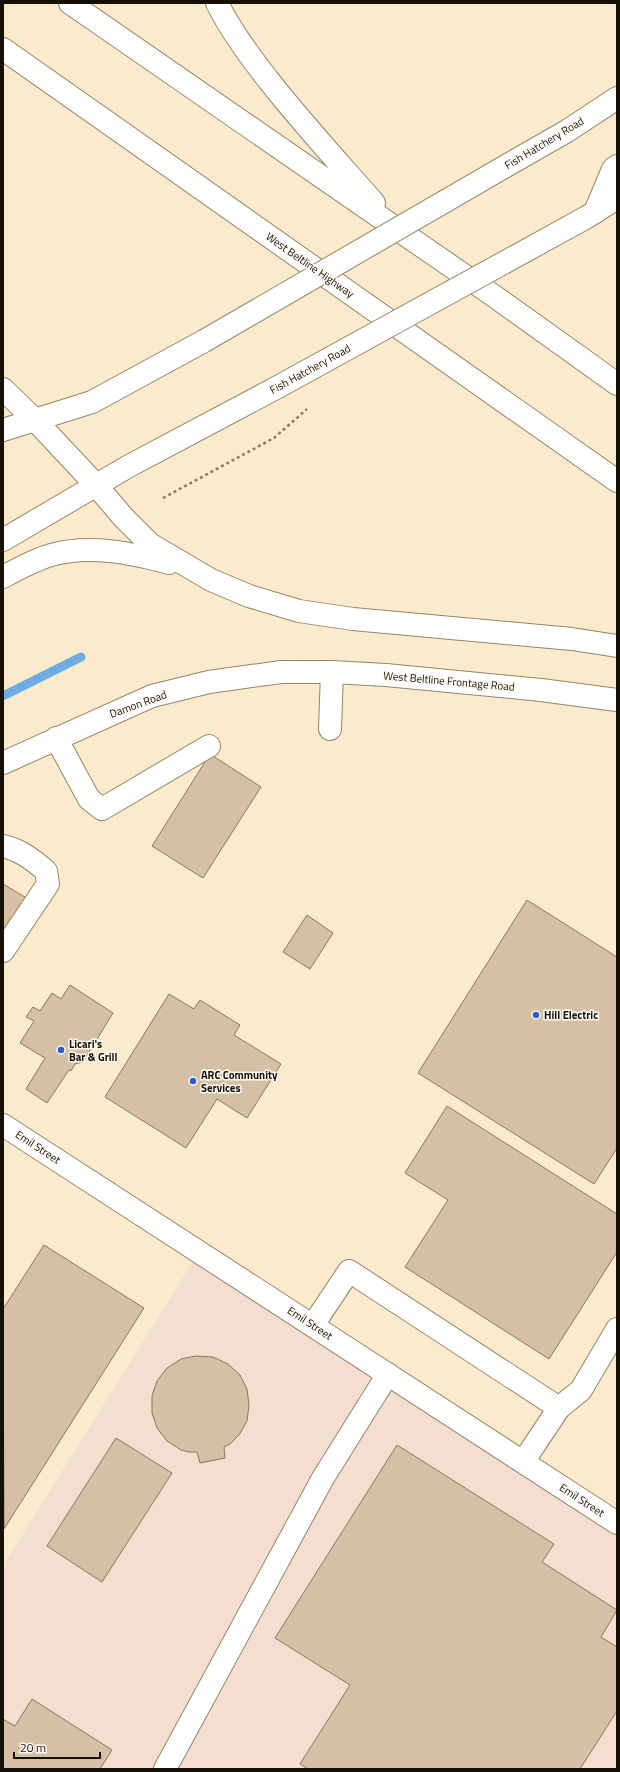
<svg xmlns="http://www.w3.org/2000/svg" width="620" height="1772" font-family="'Titillium Web',sans-serif">
<rect width="100%" height="100%" fill="#fbebcc"/>
<!-- industrial -->
<path fill="#f3ded0" d="M199 1252 617 1523V1769H3V1566Z"/>
<g fill="none" stroke-linecap="round" stroke-linejoin="round">
<!-- stream -->
<path stroke="#6face1" stroke-width="9" d="M3 696 81 657"/>
</g>
<!-- building -->
<path fill="#d6c0a5" stroke="#8a765d" d="M210 754 261 787 203 878 152 846Z
M3 884 30 900 3 941Z
M527 900 617 957V1148L594 1184 418 1073Z
M307 915 333 933 310 969 283 952Z
M70 985 113 1013 83 1062 75 1064 71 1071 69 1070 47 1103 26 1089 45 1058 20 1043 34 1021 26 1017 33 1007 40 1011 52 993 61 999Z
M169 994 194 1009 200 1000 240 1025 234 1035 281 1064 247 1118 217 1099 186 1148 105 1097Z
M447 1106 617 1214V1252L549 1359 405 1267 448 1200 405 1173Z
M44 1245 144 1308 4 1529 3 1309Z
M196 1356 213 1357 228 1364 240 1375 247 1389 249 1405 247 1421 239 1435 230 1444 224 1447 225 1458 200 1463 197 1452H189L181 1450 167 1441 157 1428 152 1413V1396L157 1381 167 1368 181 1359Z
M116 1438 172 1473 102 1582 47 1546Z
M397 1445 554 1544 542 1562 617 1610 601 1637 617 1647V1711L580 1769H308L300 1764 350 1685 275 1638Z
M32 1699 112 1750 100 1769H3V1719L15 1726Z"/>
<g fill="none" stroke-linecap="round" stroke-linejoin="round">
<defs>
<path id="minor" d="M330 729 332 672
M56 738 89 799 102 809 209 746
M3 763 152 696 209 682 281 672H332L386 675 541 690 617 700
M3 846C20 850 32 859 46 871L48 884 3 951
M3 1125 617 1523
M313 1325 349 1271 559 1408
M523 1462 559 1408 581 1390 617 1329
M165 1769 323 1478 388 1374"/>
<path id="major" d="M518 159 567 131 617 98
M587 217 617 198
M3 430 92 402 204 341
M3 540 129 466 276 388"/>
<path id="highway" d="M70 3 494 296 617 384
M217 3C231 31 250 57 270 82 303 124 339 163 374 203
M3 49 617 481
M595 212 613 169 617 166
M3 389 35 420 96 485 123 517 150 544 211 580 249 596 299 611 353 619 572 639 617 646
M3 577C18 569 34 560 51 555 90 544 131 553 169 563"/>
</defs>
<!-- minor casing -->
<use href="#minor" stroke="#948569" stroke-width="24"/>
<!-- major casing -->
<use href="#major" stroke="#948569" stroke-width="24"/>
<!-- highway casing -->
<use href="#highway" stroke="#948569" stroke-width="24"/>
<!-- path -->
<path stroke="#877c68" stroke-width="2.5" stroke-dasharray="3 3" stroke-linecap="butt" d="M163 498 274 438 307 409"/>
<!-- minor -->
<use href="#minor" stroke="#fff" stroke-width="22"/>
<!-- major -->
<use href="#major" stroke="#fff" stroke-width="22"/>
<!-- highway -->
<use href="#highway" stroke="#fff" stroke-width="22"/>
<defs>
<path id="major-bridge" d="M204 341 518 159
M276 388 587 217"/>
</defs>
<!-- major-bridge casing -->
<use href="#major-bridge" stroke="#948569" stroke-width="24" stroke-linecap="butt"/>
<!-- major-bridge -->
<use href="#major-bridge" stroke="#fff" stroke-width="22"/>
</g>
<!-- markers -->
<g fill="#2e5ccb" stroke="#fdf9f3" stroke-width="1.5">
<circle cx="536" cy="1015" r="4"/>
<circle cx="61" cy="1050" r="4"/>
<circle cx="193" cy="1081" r="4"/>
</g>
<g text-anchor="middle" stroke-width="3" stroke-linejoin="round" paint-order="stroke">
<!-- street labels -->
<g font-size="11" fill="#161106" stroke="#fdf9f3">
<text transform="translate(544 143) rotate(-31)" y="4">Fish Hatchery Road</text>
<text transform="translate(310 265) rotate(35)" y="4">West Beltline Highway</text>
<text transform="translate(310 369) rotate(-29)" y="4">Fish Hatchery Road</text>
<text transform="translate(449 681) rotate(5)" y="4">West Beltline Frontage Road</text>
<text transform="translate(138 704) rotate(-20)" y="4">Damon Road</text>
<text transform="translate(38 1147) rotate(33)" y="4">Emil Street</text>
<text transform="translate(310 1323) rotate(33)" y="4">Emil Street</text>
<text transform="translate(582 1500) rotate(33)" y="4">Emil Street</text>
</g>
<!-- poi labels -->
<g font-size="11" font-weight="bold" fill="#161106" stroke="#fdf9f3" text-anchor="start">
<text x="544" y="1019">Hill Electric</text>
<text x="69" y="1048">Licari's<tspan x="69" dy="13">Bar &amp; Grill</tspan></text>
<text x="201" y="1079">ARC Community<tspan x="201" dy="13">Services</tspan></text>
</g>
</g>
<!-- border -->
<rect width="620" height="1772" fill="none" stroke="#161106" stroke-width="8"/>
<!-- scale -->
<path d="M14 1752v6h86v-6" fill="none" stroke="#161106" stroke-width="2"/>
<text x="20" y="1752" font-size="12" fill="#161106" stroke="#fdf9f3" stroke-width="3" paint-order="stroke">20 m</text>
</svg>
